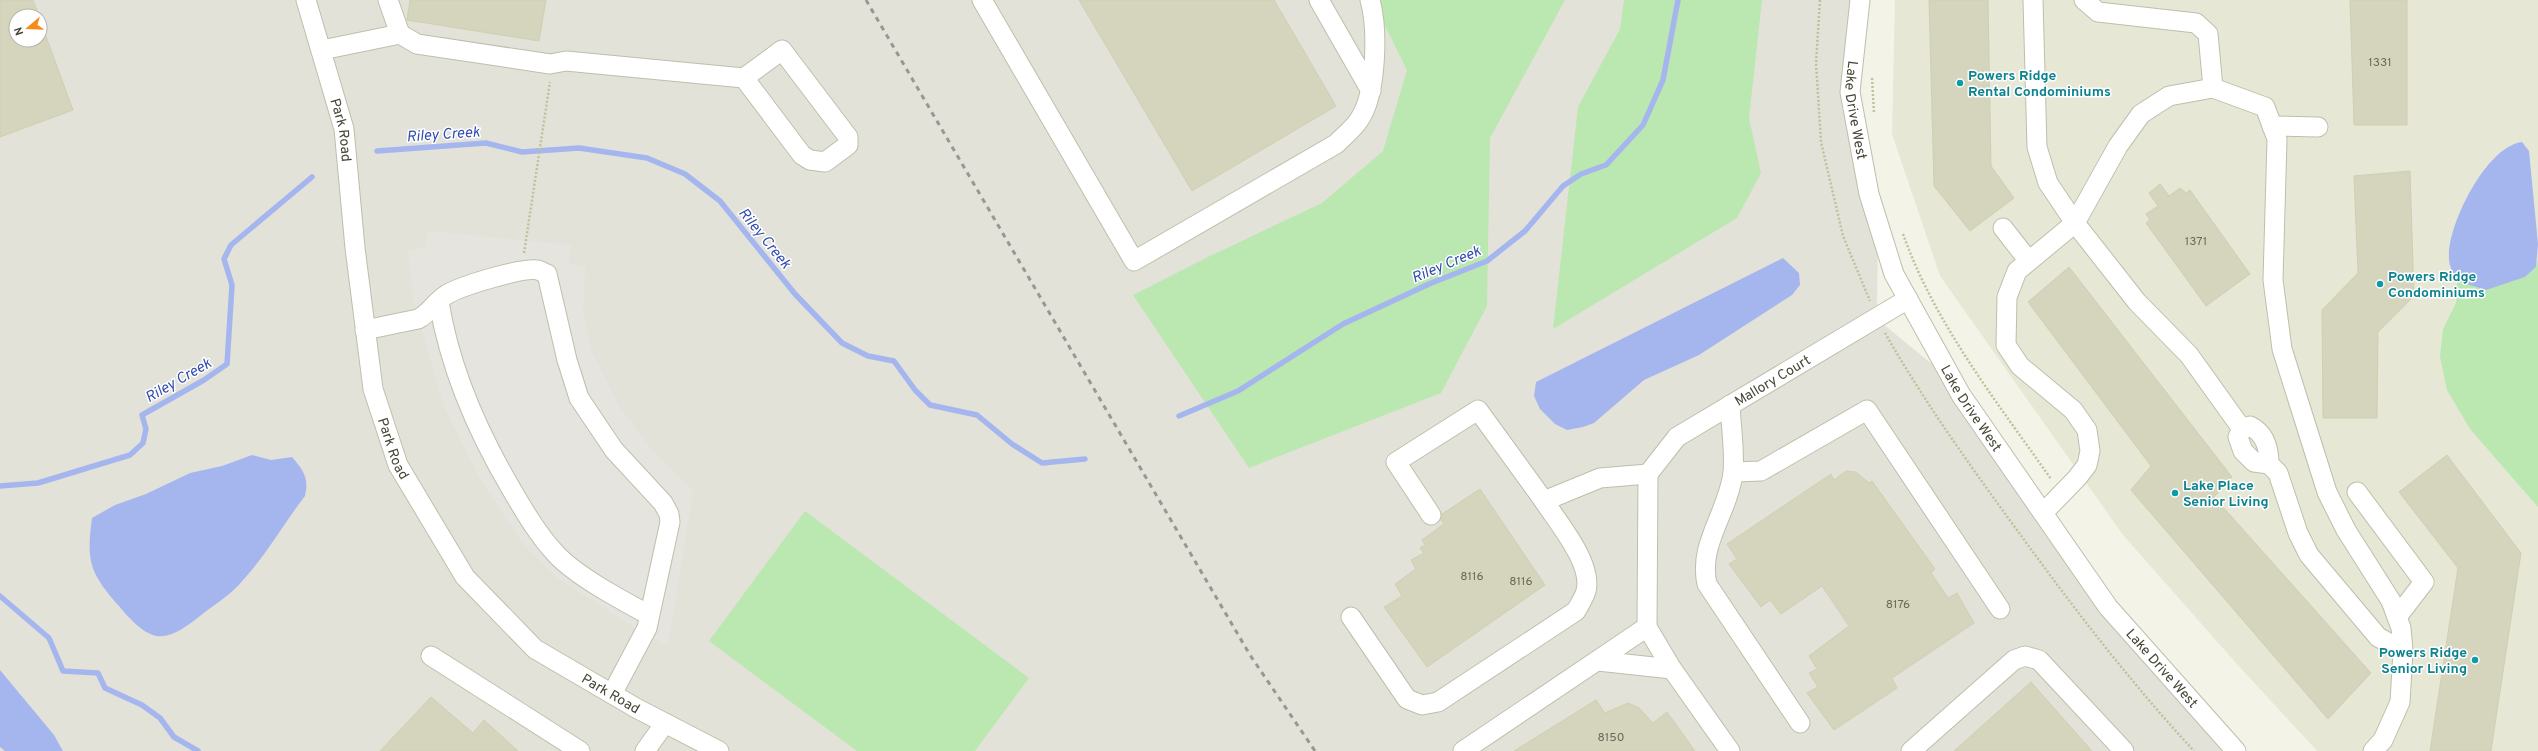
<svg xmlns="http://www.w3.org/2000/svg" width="2538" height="751" font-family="Overpass,sans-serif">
<rect width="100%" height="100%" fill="#f3f3e8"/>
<!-- residential -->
<path fill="#e7e7d6" d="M1895 0H2538V751H2317L2236 663 2123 535 1940 276 1892 134Z"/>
<!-- industrial -->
<path fill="#e3e2d9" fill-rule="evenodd" d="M0 0H1865L1856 128 1878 223 1877 319 1955 383 2174 681 2236 751H0ZM16 16H40V40H16Z"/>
<!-- green -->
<path fill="#bbe7b1" d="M1372 0H1565L1490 138 1487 306 1441 393 1249 468 1133 295 1210 256 1322 203 1383 151 1407 70Z
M1624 0H1762L1749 118 1761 173 1737 218 1553 329 1578 107 1620 29Z
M2538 259V507L2470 429 2447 390 2440 357 2443 329 2456 303 2457 281 2486 289 2525 277 2536 267Z
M805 511 1029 678 975 751H857L709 641Z"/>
<!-- parking -->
<path fill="#e5e4df" d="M427 231 571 245 568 264 585 266 583 310 592 352 619 406 653 452 693 490 668 646 635 628 558 578 520 540 480 479 443 404 413 298 408 250 425 248Z"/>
<!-- water -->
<path fill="#a5b6ef" d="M2522 142 2529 151 2538 244 2536 267 2525 277 2486 290 2457 281C2453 273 2448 264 2449 255 2449 222 2487 146 2522 142Z
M1783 258 1799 273 1800 285 1792 295 1699 355 1644 380 1594 423 1583 427 1567 430 1555 424 1540 409 1534 396 1536 382Z
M252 455 271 460 292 457C304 471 309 478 305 496 284 523 267 554 244 579 232 594 215 604 200 616 188 625 173 638 157 636 143 634 127 616 119 606 90 573 86 562 92 518L115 505 146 494 190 473 222 466Z
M0 670 54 735 63 751H5L0 747Z"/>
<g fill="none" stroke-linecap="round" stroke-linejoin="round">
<!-- stream -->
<path stroke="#a5b6ef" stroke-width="5.5" d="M377 151 486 143 522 152 579 148 647 158 685 174 720 201 795 294 842 343 868 356 894 361 915 390 930 405 977 415 1012 444 1042 463 1085 459
M1179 416 1238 391 1343 324 1429 284 1487 261 1525 231 1563 186 1581 174 1606 165 1643 125 1663 80 1678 0
M0 486 38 483 130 455 143 443 146 429 142 415 204 380 227 364 232 285 224 259 231 245 312 177
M0 596 49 638 63 671 98 673 105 688 142 705 160 718 174 737 198 751"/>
</g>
<!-- building -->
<path fill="#d5d4bd" stroke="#d0cfb1" d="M0 0H33L39 16H16V40H40V20L73 110 0 137Z
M410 0H546L539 41 407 20Z
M1079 0H1274L1336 106 1192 191Z
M1929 0H1988L1991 166 2014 198 1970 231 1934 186Z
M2350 0H2407V125H2354Z
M2410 171 2414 296 2378 332 2377 418H2323L2322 310 2358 273 2354 176Z
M2160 184 2169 196 2180 188 2186 193 2190 190 2250 274 2206 306 2146 223 2150 220 2146 214 2158 206 2149 193Z
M2069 267 2232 477 2214 497 2371 673 2328 719 2131 490 2151 466 2028 302Z
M2447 455 2521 553 2491 751H2430L2458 568 2399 492Z
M1846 471 1856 472 1869 483 1872 481 1935 569 1931 573 1948 598 1957 593 1974 623 1892 678 1897 688 1834 730 1807 693 1818 687 1809 673 1817 669 1809 656 1849 626 1822 586 1781 614 1770 600 1761 607 1729 564 1737 559 1727 544 1831 474 1834 480Z
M1480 489 1545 585 1427 667 1384 607 1402 596 1395 584 1416 569 1411 560 1424 553 1420 548 1425 545 1422 540 1444 524 1441 520 1442 514Z
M2031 682 2092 751H1954Z
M431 697 473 733 484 720 518 751H380Z
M1596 700 1605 713 1628 703 1639 708 1653 723 1667 712 1695 751H1514Z"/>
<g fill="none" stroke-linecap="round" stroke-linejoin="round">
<defs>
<g id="minor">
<path id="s1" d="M306 0 344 129 355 248 373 389 398 465 465 577 535 649 636 708 719 751"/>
<path d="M982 0 1134 261 1336 144C1343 137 1353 129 1359 120 1377 94 1378 29 1370 0"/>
<path d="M1319 0 1371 91"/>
<path id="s2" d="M1860 0 1850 92 1869 194 1894 274 1961 395 2108 607 2236 751"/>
<path d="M2033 0 2037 147 2048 183 2075 223 2137 302 2189 355 2242 429 2238 437 2243 451 2254 462 2269 464 2278 473 2298 533 2309 555 2378 637 2403 651"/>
<path d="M2084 0 2098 12 2196 23 2208 34 2213 88"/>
<path d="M400 34 417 44 550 64 566 61 744 78 782 50 848 137V145L825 162 810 160 802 155 744 78"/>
<path d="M322 50 400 34 388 0"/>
<path d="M2272 126 2318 127"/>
<path d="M2003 228 2028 260"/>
<path d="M439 302C450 370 478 433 513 492 526 514 539 536 556 554 576 576 623 601 649 615"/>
<path d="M365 330 418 319C430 313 435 302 446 295 460 286 523 267 538 270 541 271 544 273 547 274L567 360 579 398 614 450 663 503 669 514 670 522 647 628 612 694"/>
<path d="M1730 405C1731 427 1735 451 1733 473 1728 513 1698 544 1707 584L1800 723"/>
<path d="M2242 429 2250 426C2266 434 2269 449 2269 464"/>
<path d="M1733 472 1761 471 1867 410 2000 609"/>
<path id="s3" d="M1648 474 1677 437 1908 299"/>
<path d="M2357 492 2424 582 2397 617"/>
<path d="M2043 513 2077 478 2087 465 2090 451 2087 430 2073 410 2020 366 2006 345 2007 297 2017 271 2075 223 2118 146 2141 114 2169 96 2213 88 2265 107 2277 139 2273 280 2282 349 2327 492 2346 530 2391 601 2401 628 2403 651 2400 702 2383 740 2373 751"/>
<path d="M1431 515 1396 462 1478 410 1544 501 1600 478 1648 474"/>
<path d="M1351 617 1407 699 1422 705 1438 702 1576 611C1579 605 1584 598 1586 591 1593 564 1559 524 1544 501"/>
<path d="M1647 627 1672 669 1730 751"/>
<path d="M431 656 580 751"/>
<path d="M1598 661 1672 669"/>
<path d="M645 751 665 723"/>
<path d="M1463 751 1647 627 1648 474"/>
<path d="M1911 751 2014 660 2025 656 2039 660 2124 751"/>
</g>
</defs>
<!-- minor casing -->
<use href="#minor" stroke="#bebfaa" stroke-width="21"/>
<!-- path -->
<path stroke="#c0c09c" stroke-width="2.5" stroke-dasharray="2 2" stroke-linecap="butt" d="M1820 0 1816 63 1821 142 1843 236 1870 301
M1872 78 1874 113
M1903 234C1935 324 1997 402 2051 479
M524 253 550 82
M1885 333C1926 405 1976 474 2025 541 2078 614 2133 685 2194 751"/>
<!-- minor -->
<use href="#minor" stroke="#fff" stroke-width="19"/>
<!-- rail -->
<path stroke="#979797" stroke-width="3" stroke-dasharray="5 5" stroke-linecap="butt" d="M866 0 1250 655 1315 751"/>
</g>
<!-- markers -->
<g fill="#0f9aa8" stroke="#fff" stroke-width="1.5">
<circle cx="1960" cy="83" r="4"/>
<circle cx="2380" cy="284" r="4"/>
<circle cx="2175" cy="493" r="4"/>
<circle cx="2475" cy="660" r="4"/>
</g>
<g text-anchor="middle" stroke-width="3" stroke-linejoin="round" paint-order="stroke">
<!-- number labels -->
<g font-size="12" fill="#6a6a58">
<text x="2380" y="66">1331</text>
<text x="2196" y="245">1371</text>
<text x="1472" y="580">8116</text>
<text x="1521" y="585">8116</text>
<text x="1898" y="608">8176</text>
<text x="1611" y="741">8150</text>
</g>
<!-- culture labels -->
<g font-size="14" font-weight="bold" fill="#0d838f" stroke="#fff" text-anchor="start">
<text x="1968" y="80">Powers Ridge<tspan x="1968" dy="16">Rental Condominiums</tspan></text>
<text x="2388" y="281">Powers Ridge<tspan x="2388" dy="16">Condominiums</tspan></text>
<text x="2183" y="490">Lake Place<tspan x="2183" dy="16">Senior Living</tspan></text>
<text x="2467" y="657" text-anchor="end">Powers Ridge<tspan x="2467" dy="16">Senior Living</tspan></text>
</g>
<!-- street labels -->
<g font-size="14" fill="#474636" stroke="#fff">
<text dy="5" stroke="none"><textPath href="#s2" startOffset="111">Lake Drive West</textPath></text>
<text dy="5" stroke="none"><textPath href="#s1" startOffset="135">Park Road</textPath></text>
<text dy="5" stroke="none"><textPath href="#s3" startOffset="158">Mallory Court</textPath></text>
<text dy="5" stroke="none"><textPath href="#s2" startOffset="435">Lake Drive West</textPath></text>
<text dy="5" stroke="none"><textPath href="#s1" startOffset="459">Park Road</textPath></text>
<text dy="5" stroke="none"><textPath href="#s2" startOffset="758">Lake Drive West</textPath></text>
<text dy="5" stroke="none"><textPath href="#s1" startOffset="795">Park Road</textPath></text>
</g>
<!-- water labels -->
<g font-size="15" font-style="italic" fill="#314db1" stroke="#fff">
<text transform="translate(443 134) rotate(-4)" y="5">Riley Creek</text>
<text transform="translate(765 238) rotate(51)" y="5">Riley Creek</text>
<text transform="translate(1446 264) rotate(-23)" y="5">Riley Creek</text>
<text transform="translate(178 380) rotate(-30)" y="5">Riley Creek</text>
</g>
</g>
<!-- north arrow -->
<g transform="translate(28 28) rotate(251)"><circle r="19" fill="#ffffff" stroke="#b5b5af"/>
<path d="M0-3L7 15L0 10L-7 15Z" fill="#f68b1c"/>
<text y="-6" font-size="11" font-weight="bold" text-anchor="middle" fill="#474636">N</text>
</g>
</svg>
